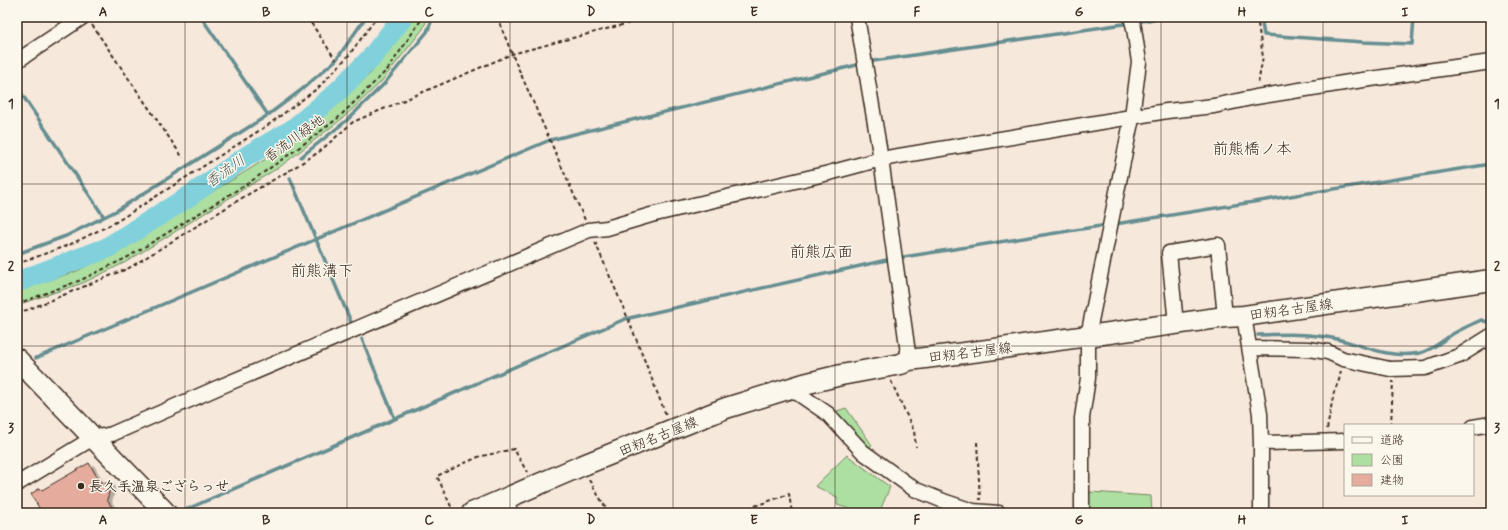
<svg xmlns="http://www.w3.org/2000/svg" width="1508" height="530" font-family="Mynerve,'Klee One',sans-serif">
<defs>
<filter id="shadow"><feDropShadow dx="4.5" dy="2.5" stdDeviation="0" flood-color="#0004"/></filter>
</defs>
<rect width="100%" height="100%" fill="#f7e8dc"/>
<filter id="ink" filterUnits="userSpaceOnUse"><feTurbulence type="fractalNoise" baseFrequency=".025" numOctaves="2"/><feDisplacementMap in="SourceGraphic" scale="8" xChannelSelector="R" yChannelSelector="G"/><feConvolveMatrix kernelMatrix="1 2 1 2 8 2 1 2 1" color-interpolation-filters="sRGB"/></filter>
<g filter="url(#ink)">
<!-- green -->
<path fill="#acdfa0" stroke="#74845f" d="M413 17H428L423 29 381 82 343 118 281 166 126 262 83 283 17 305V291L77 271 120 249 274 154 335 106 371 73Z
M846 408 872 445 863 452 828 414Z
M847 455 890 487 879 513H862L837 505V497L815 486Z
M1090 492 1151 496 1152 513H1088Z"/>
<g fill="none" stroke-linecap="round" stroke-linejoin="round">
<!-- stream -->
<path stroke="#658e90" stroke-width="3.5" d="M201 17 268 115
M1261 17 1264 35 1363 42 1412 44 1414 17
M1136 22 1166 17
M867 62 1130 23
M17 87 104 217
M301 157 346 121 384 84 427 32 433 17
M290 178 351 322
M1115 224 1491 164
M17 254 66 236 116 211 268 115 300 91 336 60 366 17
M897 258 1107 225
M1258 335C1285 334 1310 333 1337 339 1367 346 1387 359 1420 353 1432 350 1441 342 1451 335 1461 329 1471 325 1481 320L1491 323
M362 339 395 419
M36 358 550 140 861 64
M185 510 625 319 891 259"/>
<!-- river -->
<path stroke="#81d1dc" stroke-width="21" d="M17 282 107 248 188 197 247 156 292 130 334 95 371 58 403 17"/>
</g>
<!-- building -->
<path fill="#e5ac9e" stroke="#3b2a1e" filter="url(#shadow)" d="M89 463 100 482 111 484 107 500 116 513H42L31 494 40 488 42 490Z"/>
<g fill="none" stroke-linecap="round" stroke-linejoin="round">
<defs>
<path id="street" d="M857 17 881 159 909 360
M17 61 83 17
M1131 124 1139 62 1134 28 1131 17
M1244 316 1260 414 1261 443V513
M1176 324 1169 253 1218 245 1225 317
M1249 348 1308 349 1328 352 1343 359 1390 369 1425 368 1459 356 1491 336
M790 388 828 414 863 452 914 489 946 502 973 511 999 513
M1473 427 1491 424
M1261 443 1345 441
M17 484 93 438 112 434 217 388 589 230 607 228 651 215 829 173 881 159 1167 111 1214 106 1256 97 1356 81 1491 62
M507 499 510 513
M1082 513V418L1088 378V336L1132 117"/>
<path id="secondary" d="M17 359 166 513
M472 513 581 466 726 408 804 384 841 375 901 364 909 360 980 351 1225 317 1244 316 1491 280"/>
</defs>
<!-- street casing -->
<use href="#street" stroke="#3b2a1e" stroke-width="17"/>
<!-- secondary casing -->
<use href="#secondary" stroke="#3b2a1e" stroke-width="23"/>
<!-- path -->
<path stroke="#3b2a1e" stroke-width="2" stroke-dasharray="4 3" stroke-linecap="butt" d="M307 17 336 60
M497 17 512 54 585 220
M1257 17 1263 57 1258 84
M92 25 183 158
M595 242 629 321 666 415
M17 264 71 244 116 222 268 125 318 88 349 55 377 17
M17 304 81 280 128 257 250 182 297 149 338 118 388 69 423 17
M17 312 27 310 129 268 242 198 287 172 319 152 353 122 512 54 652 17
M891 381 914 431 916 447
M1391 425 1393 381
M1327 429 1334 392 1339 380 1341 371
M977 442 980 500
M589 480 609 513
M454 513 437 476 478 457 514 449 527 472
M735 513 789 494 792 513"/>
<!-- street -->
<use href="#street" stroke="#fbf7ec" stroke-width="14"/>
<!-- secondary -->
<use href="#secondary" stroke="#fbf7ec" stroke-width="20"/>
</g>
</g>
<!-- grid -->
<path fill="none" stroke="#3b2a1e" stroke-width="1" stroke-opacity="0.55" d="M185 17V513M347 17V513M510 17V513M673 17V513M835 17V513M998 17V513M1161 17V513M1323 17V513M17 184H1491M17 346H1491"/>
<!-- markers -->
<circle fill="#3b2a1e" stroke="#fbf7ec" stroke-width="1.5" cx="81" cy="486" r="4"/>
<g text-anchor="middle" stroke-width="3" stroke-linejoin="round" paint-order="stroke">
<!-- street labels -->
<g font-size="14" fill="#3b2a1e" stroke="#fbf7ec">
<text transform="translate(294 138) rotate(-36)" y="5">香流川緑地</text>
<text transform="translate(1291 309) rotate(-8)" y="5">田籾名古屋線</text>
<text transform="translate(970 352) rotate(-7)" y="5">田籾名古屋線</text>
<text transform="translate(658 436) rotate(-22)" y="5">田籾名古屋線</text>
</g>
<!-- poi labels -->
<g font-size="14" font-weight="bold" fill="#3b2a1e" stroke="#fbf7ec" text-anchor="start">
<text x="89" y="491">長久手温泉ござらっせ</text>
</g>
<!-- water labels -->
<g font-size="15" font-style="italic" fill="#505c57" stroke="#fbf7ec">
<text transform="translate(225 171) rotate(-35)" y="5">香流川</text>
</g>
<!-- quarter labels -->
<g font-size="16" fill="#3b2a1e" stroke="#fbf7ec">
<text x="1252" y="154">前熊橋ノ本</text>
<text x="821" y="257">前熊広面</text>
<text x="322" y="276">前熊溝下</text>
</g>
</g>
<!-- margin -->
<rect width="1508" height="530" fill="none" stroke="#fbf7ec" stroke-width="44"/>
<!-- legend -->
<rect x="1344" y="424" width="130" height="72" fill="#fbf7ec" stroke="#aea59a"/>
<rect x="1352" y="437" width="20" height="6" fill="#fbf7ec" stroke="#aea59a"/>
<text x="1380" y="444" font-size="12" fill="#3b2a1e">道路</text>
<rect x="1352" y="454" width="20" height="12" fill="#acdfa0" stroke="#aea59a"/>
<text x="1380" y="464" font-size="12" fill="#3b2a1e">公園</text>
<rect x="1352" y="474" width="20" height="12" fill="#e5ac9e" stroke="#aea59a"/>
<text x="1380" y="484" font-size="12" fill="#3b2a1e">建物</text>
<rect x="22" y="22" width="1464" height="486" fill="none" stroke="#3b2a1e" stroke-width="1.5"/>
<g font-size="13" text-anchor="middle" font-weight="bold" fill="#3b2a1e">
<text x="103" y="16">A</text>
<text x="266" y="16">B</text>
<text x="429" y="16">C</text>
<text x="591" y="16">D</text>
<text x="754" y="16">E</text>
<text x="917" y="16">F</text>
<text x="1079" y="16">G</text>
<text x="1242" y="16">H</text>
<text x="1405" y="16">I</text>
<text x="11" y="108">1</text>
<text x="1497" y="108">1</text>
<text x="11" y="270">2</text>
<text x="1497" y="270">2</text>
<text x="11" y="432">3</text>
<text x="1497" y="432">3</text>
<text x="103" y="524">A</text>
<text x="266" y="524">B</text>
<text x="429" y="524">C</text>
<text x="591" y="524">D</text>
<text x="754" y="524">E</text>
<text x="917" y="524">F</text>
<text x="1079" y="524">G</text>
<text x="1242" y="524">H</text>
<text x="1405" y="524">I</text>
</g>
</svg>
